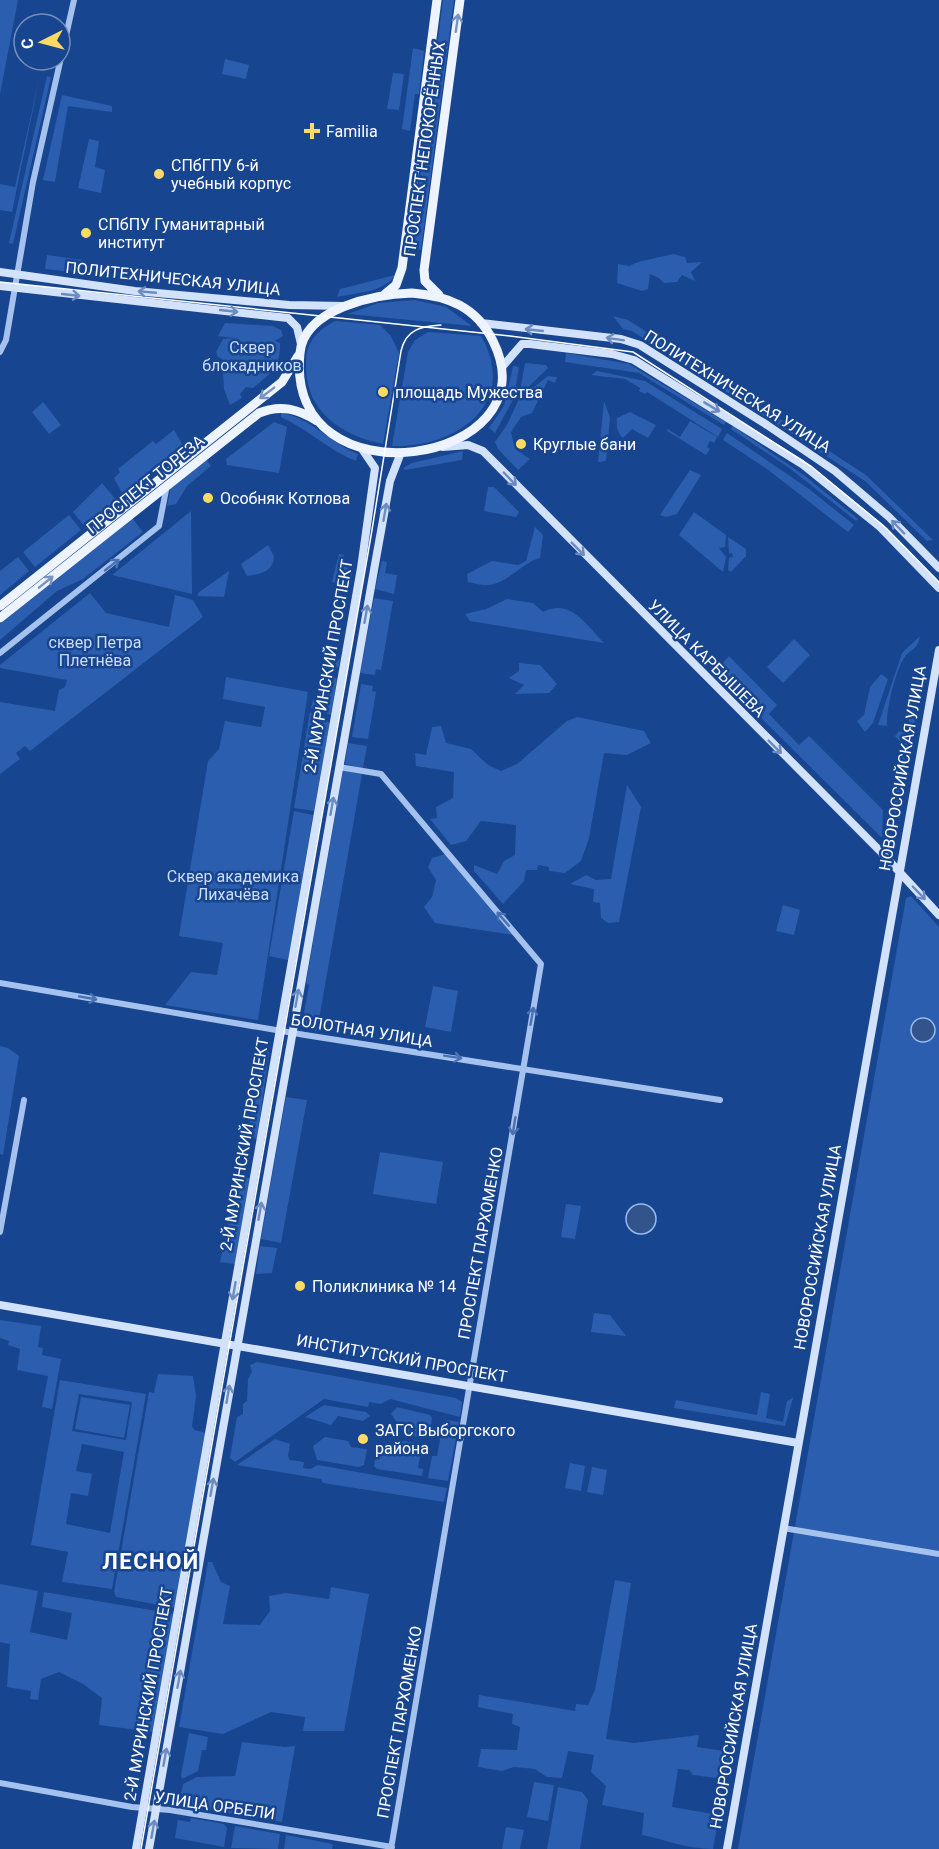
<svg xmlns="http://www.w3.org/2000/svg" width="939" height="1849" font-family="Roboto,sans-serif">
<rect width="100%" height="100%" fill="#18458f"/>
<!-- green -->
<path fill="#2b5eae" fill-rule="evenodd" d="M0 0H18L0 94Z
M443 0H454L421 250 411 248Z
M413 48 424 51 419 94H415L410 131 402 129Z
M225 59 249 65 246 79 222 74Z
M393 73 404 74 399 110 387 109Z
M40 75 12 212 0 210V184L15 187Z
M47 76 51 77 13 244 9 243Z
M62 95 112 106V112L68 106 55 182 43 180Z
M89 139 99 141 95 167 105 170 101 193 78 188Z
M673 254 685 257 687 263 702 262 691 272 695 281 682 275 677 282 664 283 659 278 650 274 648 289 642 291 617 283 618 264 630 266C636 261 663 257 673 254Z
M47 255 83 260 81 273 45 269Z
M395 275C385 292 355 293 337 297L340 289Z
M415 300 446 307 472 326 348 314 378 303Z
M613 316 628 320 866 475 933 540 927 541 865 481 632 331 623 329Z
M335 321 380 325 391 336 399 353 383 444C343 436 306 412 306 367 305 343 315 332 335 321Z
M225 323 273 326 281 330 283 336 275 341 280 343C280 369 272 372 253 388L246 387 240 394 242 398 230 405 224 389 222 359 218 357 216 352 223 339 234 338 218 336Z
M428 332 481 336C520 404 456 448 392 446L408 352 415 340Z
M566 353 629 364 726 422 724 425 639 373 565 362Z
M525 363 546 365 548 368 519 396Z
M513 366 519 367 514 398 495 433 489 428 504 406Z
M597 371 645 381 722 429 718 437 647 392 645 394 639 391 640 388 625 379 591 375Z
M548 376 557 377 555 383 548 380 532 413 521 417 511 432 515 449 530 459 518 470 498 449 495 442 507 425 519 399Z
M604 401 610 418 606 461 598 462Z
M43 402 61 425 49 434 32 412Z
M630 412 656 425 648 438 632 429 623 438C617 432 616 427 617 418Z
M281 413C310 417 330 443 358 454L356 461C328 450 308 429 281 417Z
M690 421 717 437 714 443 710 441 707 447 710 449 706 455 667 431 668 429 680 437Z
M274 422 287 427 279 473 227 465 226 459Z
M733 426 805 476 858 519 856 521 788 467 731 429Z
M174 430 184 447 123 495 114 478 120 472 118 469 153 441 156 444Z
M727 433 809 489 854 525 848 532 767 469 723 440Z
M463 451 462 460 405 470 403 468 412 463Z
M206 459 211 466 187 486 176 504 167 506 171 487Z
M690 470 701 475 677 514 666 517 660 515Z
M102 483 117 501 85 527 73 512Z
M488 487H494L519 512 516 517 484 511Z
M191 511 192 594 112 575Z
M694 512 726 535 725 547 719 548 726 557 723 572 679 535Z
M69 515 81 530 35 567 23 552Z
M132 518 143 532 83 579 57 591 0 640V624Z
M535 527 543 535 540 558C523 562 507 584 488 585 482 586 474 583 468 582L467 574 492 561 518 565 526 561Z
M728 537 746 549V556L731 572 728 570 729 558 733 557 732 553 729 554Z
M268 545 274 556C273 572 261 574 247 576L241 564Z
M339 554 344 555 343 561 353 563 351 586 332 582Z
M18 557 29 571 0 595V571Z
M382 561 387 562 385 573 397 575 394 594 375 589Z
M229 571 224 597 198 596V593Z
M90 593 106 613 169 627 175 595 193 600 203 617 30 751 25 746 16 753 20 759 0 774V702L55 711 59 690 65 687 67 680 0 668V665Z
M374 598 393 601 381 670 376 669 375 675 360 673Z
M507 599 533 603 543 612C571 598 586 625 604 643L470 621 465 614 486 609Z
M920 636C917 651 911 648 904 658 895 673 886 709 887 726L878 725 902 653Z
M794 639 810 655 783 683 767 667Z
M729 656 777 705 769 714 799 745 809 736 883 810 882 838 715 672Z
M340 658 339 666 331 672 337 680 331 715 311 708 313 700 318 693 327 695 331 668Z
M519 663 540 665 557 684 549 693 515 694 524 685 509 678 519 671Z
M919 667 926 669 913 730 905 726 909 724V705L918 675 916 670Z
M881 674 888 679 873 723 865 732 857 721 864 715 870 687Z
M226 677 308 692 258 1020 165 1005 191 972 217 975 223 943 179 936 208 761 219 749 225 721 261 727 265 707 223 699Z
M361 684 373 686 372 691 376 692 368 739 352 737Z
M310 712 330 723 314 811 294 808Z
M577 717 644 731 651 743 627 755 604 753 589 838 581 861 565 873 549 871V867L538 865 537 870H526L524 881 503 904 474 871V865L497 874 504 861 515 855 516 825 481 821 466 841 451 845 430 819 437 818 436 807 453 798 454 772 416 766 415 753 426 755 432 727 441 726 446 743 471 749 488 765 501 771 517 764 567 721Z
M899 731 912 735 900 820C883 803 900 766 903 745L895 736Z
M348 743 367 746 363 768 345 764Z
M343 770 362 774 317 1031 304 1028 302 1025 309 985 306 983Z
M627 785 641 807 619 922 608 923 601 918 600 903 593 902 594 889 570 884 586 875 596 880 611 879Z
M294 811 313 815 288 960 269 956Z
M445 854 513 935 435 923 424 907 432 897 436 880 428 867 432 858Z
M911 896 939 927V1849H738L906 898Z
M783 905 800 910 794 935 776 931Z
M433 986 458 991 451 1032 425 1027Z
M0 1046 8 1048 19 1056 3 1155 0 1154Z
M263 1051 269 1052 257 1139 247 1137Z
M286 1097 307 1100 281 1243 261 1239Z
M380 1152 443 1162 436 1204 373 1194Z
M239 1177 250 1178 235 1264 220 1262Z
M566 1204 581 1206 575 1239 561 1237Z
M260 1246 277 1248 272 1273 256 1274Z
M594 1313 610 1315 626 1336 591 1332Z
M0 1320 41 1326 38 1347 43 1348 42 1355 61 1359 52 1409 42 1407 48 1376 17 1370 20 1349 8 1345 9 1341 0 1338Z
M257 1362 456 1398 462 1402 460 1417 390 1399 381 1404 369 1402 368 1407 324 1399 235 1462 230 1458 237 1417 243 1414V1404L247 1401 248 1379 252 1372 250 1365Z
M158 1374 193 1376 196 1396 192 1427 195 1430 206 1433 176 1608 116 1597 114 1592 149 1392 154 1393Z
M60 1380 146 1394 112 1589 62 1582 68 1552 31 1545ZM79 1394 132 1402 126 1440 72 1431ZM82 1444 124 1452 110 1533 66 1524 71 1493 88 1496 92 1474 76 1471Z
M761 1392 770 1394 766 1418 783 1422 787 1401 793 1398 785 1426 674 1408 676 1400 757 1415Z
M81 1397 130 1405 124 1438 75 1429Z
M324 1405 366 1412 370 1416 363 1421 338 1416 331 1425 305 1417Z
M397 1407 430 1415 432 1418 430 1435 425 1438 406 1435 391 1414Z
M447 1420 459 1422 448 1481 428 1478 432 1456H437L443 1423Z
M325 1437 348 1441 351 1447 367 1449 364 1465 359 1467 317 1460 313 1446Z
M275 1439 290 1444 288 1456 290 1460 304 1462 303 1468 310 1469 318 1465 447 1488 444 1502 323 1483 321 1479 237 1465Z
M403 1441 422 1444 418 1468 423 1469 422 1476 377 1469 374 1466 375 1460Z
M570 1463 585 1466 581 1491 565 1488Z
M592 1467 607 1470 603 1495 587 1492Z
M208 1562H212L221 1582 230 1586 223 1624 260 1625 270 1611 269 1596 286 1593 329 1599 331 1587 369 1594 344 1731H303L305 1717 271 1712 223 1734 179 1727Z
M615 1580 631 1583 606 1739 634 1743 699 1735 697 1747 732 1752 724 1779 693 1775 689 1770 678 1769 672 1807 719 1815 713 1849C687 1849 667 1840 642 1835L644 1813 602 1805 606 1786 591 1772 594 1755 568 1751 562 1778 547 1777 535 1769 514 1767 502 1771 478 1767 481 1749 517 1750 520 1727 512 1724 513 1714 478 1707 479 1695 575 1711 576 1704 588 1705 595 1690Z
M0 1584 38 1591 30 1632 67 1640 72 1613 42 1607 44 1592 175 1614 154 1732 99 1725 102 1698 83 1684 59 1672 41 1679 38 1700 30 1699 31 1691 7 1687 10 1644 0 1642Z
M189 1733 208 1737 206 1750H202L198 1771 182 1779 181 1775Z
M242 1742 285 1747 295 1746 282 1822 179 1804 183 1784 197 1777 235 1776Z
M534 1782 554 1785 548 1821 527 1817Z
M558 1787 582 1792 588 1800 580 1849H547Z
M191 1818 224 1824 227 1828 224 1847 175 1838 178 1820 190 1822Z
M235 1826 280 1834 278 1849 231 1848Z
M506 1827 524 1830 520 1849H502Z
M286 1835 333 1844 332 1849H284Z"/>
<!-- water -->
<path fill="#33548b" stroke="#98bcf2" stroke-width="1.5" d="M911 1030a12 12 0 1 1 24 0a12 12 0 1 1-24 0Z
M626 1219a15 15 0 1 1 30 0a15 15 0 1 1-30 0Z"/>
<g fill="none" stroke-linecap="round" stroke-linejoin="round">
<!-- street -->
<path stroke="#a5c2ef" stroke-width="6" d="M0 352 6 340 33 182 74 0
M0 653 159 526 167 485
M339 767 381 774 541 964 391 1849
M0 983 305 1035 720 1100
M0 1232 24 1100
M783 1528 939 1554
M0 1783 132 1807 170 1810 392 1847"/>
<!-- secondary -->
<path stroke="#d3e2fb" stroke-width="8" d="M0 272 135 291 289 305 344 306
M0 286 288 318 297 327 301 344
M481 323 621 339 640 345 767 425 835 471 889 517 939 568
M503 366 522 344H530L612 354 634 360 802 464 880 527 939 588
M443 447 468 445 483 451 881 852 939 915
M0 1305 798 1443
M136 1849 361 568 375 468 362 449
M149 1849 374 570 390 481 400 455
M727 1849 939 650"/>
<!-- primary -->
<path stroke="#edf3ff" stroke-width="9" d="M412 293C447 296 476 306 493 341 555 465 284 508 300 353 304 308 376 294 412 293Z
M385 294 396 285 402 268 437 0
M439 295 425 281 424 270 460 0
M0 606 282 382 298 356
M0 618 259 413C281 404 298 409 317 421"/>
<!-- tram -->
<path stroke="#fff" stroke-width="1.5" d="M0 282 510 336 633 352 812 467 886 528 939 582
M141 1849 371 536 401 351C406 329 422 326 441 325"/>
</g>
<!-- one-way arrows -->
<defs><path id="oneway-shaft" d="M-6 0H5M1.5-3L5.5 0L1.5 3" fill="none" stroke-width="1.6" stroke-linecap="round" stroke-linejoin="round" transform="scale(1.5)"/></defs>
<g stroke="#7893c1">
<use href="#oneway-shaft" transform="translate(457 23) rotate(-82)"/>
<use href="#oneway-shaft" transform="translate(267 393) rotate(143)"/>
<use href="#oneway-shaft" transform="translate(46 582) rotate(-39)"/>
</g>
<g stroke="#6c8cc0">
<use href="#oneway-shaft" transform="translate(147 292) rotate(-175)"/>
<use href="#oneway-shaft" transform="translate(71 295) rotate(6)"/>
<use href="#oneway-shaft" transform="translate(229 311) rotate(6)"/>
<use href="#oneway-shaft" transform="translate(534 330) rotate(-174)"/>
<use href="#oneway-shaft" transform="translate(615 339) rotate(-171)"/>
<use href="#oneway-shaft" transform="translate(712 407) rotate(31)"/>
<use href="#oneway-shaft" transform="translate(510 479) rotate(46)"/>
<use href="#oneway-shaft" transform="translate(385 512) rotate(-80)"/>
<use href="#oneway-shaft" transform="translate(898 527) rotate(-134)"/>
<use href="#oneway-shaft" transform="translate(578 549) rotate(45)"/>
<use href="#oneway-shaft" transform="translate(366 614) rotate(-80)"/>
<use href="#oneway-shaft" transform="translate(775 747) rotate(45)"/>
<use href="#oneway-shaft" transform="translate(332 806) rotate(-80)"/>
<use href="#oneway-shaft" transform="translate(919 893) rotate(46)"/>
<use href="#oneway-shaft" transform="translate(297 998) rotate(-80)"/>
<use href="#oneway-shaft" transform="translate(260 1211) rotate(-80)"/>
<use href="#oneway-shaft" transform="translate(234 1291) rotate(100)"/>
<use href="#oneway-shaft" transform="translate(228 1394) rotate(-80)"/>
<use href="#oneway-shaft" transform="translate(212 1487) rotate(-80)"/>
<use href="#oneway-shaft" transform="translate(179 1679) rotate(-80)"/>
<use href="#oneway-shaft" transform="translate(165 1757) rotate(-80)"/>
<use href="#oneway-shaft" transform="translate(153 1829) rotate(-80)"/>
</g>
<g stroke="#4971b1">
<use href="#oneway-shaft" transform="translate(112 565) rotate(-38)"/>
<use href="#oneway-shaft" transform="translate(503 919) rotate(-131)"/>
<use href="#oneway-shaft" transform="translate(88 998) rotate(10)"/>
<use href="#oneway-shaft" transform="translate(532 1016) rotate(-80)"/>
<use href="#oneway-shaft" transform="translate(453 1057) rotate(9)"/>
<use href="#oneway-shaft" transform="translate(514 1126) rotate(99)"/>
</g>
<!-- markers -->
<g fill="#ffdb63" stroke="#18458f" stroke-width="2">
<path d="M309 122h6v6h6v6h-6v6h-6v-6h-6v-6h6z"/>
<circle cx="159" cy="174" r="6"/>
<circle cx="86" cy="233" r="6"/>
<circle cx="383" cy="392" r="6"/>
<circle cx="521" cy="444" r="6"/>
<circle cx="208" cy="498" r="6"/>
<circle cx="300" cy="1286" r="6"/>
<circle cx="363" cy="1439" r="6"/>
</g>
<g text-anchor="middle" stroke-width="5" stroke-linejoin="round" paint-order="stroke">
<!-- poi labels -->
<g font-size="16" fill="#fff" stroke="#18458f" text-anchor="start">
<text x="326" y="137">Familia</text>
<text x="171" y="171">СПбГПУ 6-й<tspan x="171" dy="18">учебный корпус</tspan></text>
<text x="98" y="230">СПбПУ Гуманитарный<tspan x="98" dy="18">институт</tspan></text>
<text x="395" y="398">площадь Мужества</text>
<text x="533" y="450">Круглые бани</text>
<text x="220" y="504">Особняк Котлова</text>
<text x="312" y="1292">Поликлиника № 14</text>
<text x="375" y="1436">ЗАГС Выборгского<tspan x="375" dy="18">района</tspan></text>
</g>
<!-- street labels -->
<g font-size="16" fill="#fff" stroke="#18458f">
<text transform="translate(424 149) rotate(-82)" y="6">ПРОСПЕКТ НЕПОКОРЁННЫХ</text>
<text transform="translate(173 278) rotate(6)" y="6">ПОЛИТЕХНИЧЕСКАЯ УЛИЦА</text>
<text transform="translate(738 391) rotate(32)" y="6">ПОЛИТЕХНИЧЕСКАЯ УЛИЦА</text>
<text transform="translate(145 484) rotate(-39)" y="6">ПРОСПЕКТ ТОРЕЗА</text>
<text transform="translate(707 658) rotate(45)" y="6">УЛИЦА КАРБЫШЕВА</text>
<text transform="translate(328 666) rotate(-80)" y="6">2-Й МУРИНСКИЙ ПРОСПЕКТ</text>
<text transform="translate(902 768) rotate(-80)" y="6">НОВОРОССИЙСКАЯ УЛИЦА</text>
<text transform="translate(362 1030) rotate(9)" y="6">БОЛОТНАЯ УЛИЦА</text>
<text transform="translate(244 1144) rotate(-80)" y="6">2-Й МУРИНСКИЙ ПРОСПЕКТ</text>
<text transform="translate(480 1243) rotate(-80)" y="6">ПРОСПЕКТ ПАРХОМЕНКО</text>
<text transform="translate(817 1247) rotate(-80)" y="6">НОВОРОССИЙСКАЯ УЛИЦА</text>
<text transform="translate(402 1358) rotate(10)" y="6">ИНСТИТУТСКИЙ ПРОСПЕКТ</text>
<text transform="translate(148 1694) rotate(-80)" y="6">2-Й МУРИНСКИЙ ПРОСПЕКТ</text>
<text transform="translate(399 1722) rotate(-80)" y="6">ПРОСПЕКТ ПАРХОМЕНКО</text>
<text transform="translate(733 1726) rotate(-80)" y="6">НОВОРОССИЙСКАЯ УЛИЦА</text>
<text transform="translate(215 1805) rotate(8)" y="6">УЛИЦА ОРБЕЛИ</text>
</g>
<!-- park labels -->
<g font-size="16" fill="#ccdefb" stroke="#18458f">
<text x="252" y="353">Сквер<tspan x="252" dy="18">блокадников</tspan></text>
<text x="95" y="648">сквер Петра<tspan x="95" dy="18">Плетнёва</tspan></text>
<text x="233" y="882">Сквер академика<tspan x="233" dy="18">Лихачёва</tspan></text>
</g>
<!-- district labels -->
<g font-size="22" font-weight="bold" letter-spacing="1.5" fill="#fff" stroke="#18458f">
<text x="151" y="1569">ЛЕСНОЙ</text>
</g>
</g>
<!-- north arrow -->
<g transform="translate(42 42) rotate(264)"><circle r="28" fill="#18458f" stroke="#748fbc" stroke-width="1.5"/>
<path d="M0-4.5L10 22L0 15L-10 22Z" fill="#ffdb63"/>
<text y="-9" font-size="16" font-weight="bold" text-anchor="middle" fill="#ffffff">С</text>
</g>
</svg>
